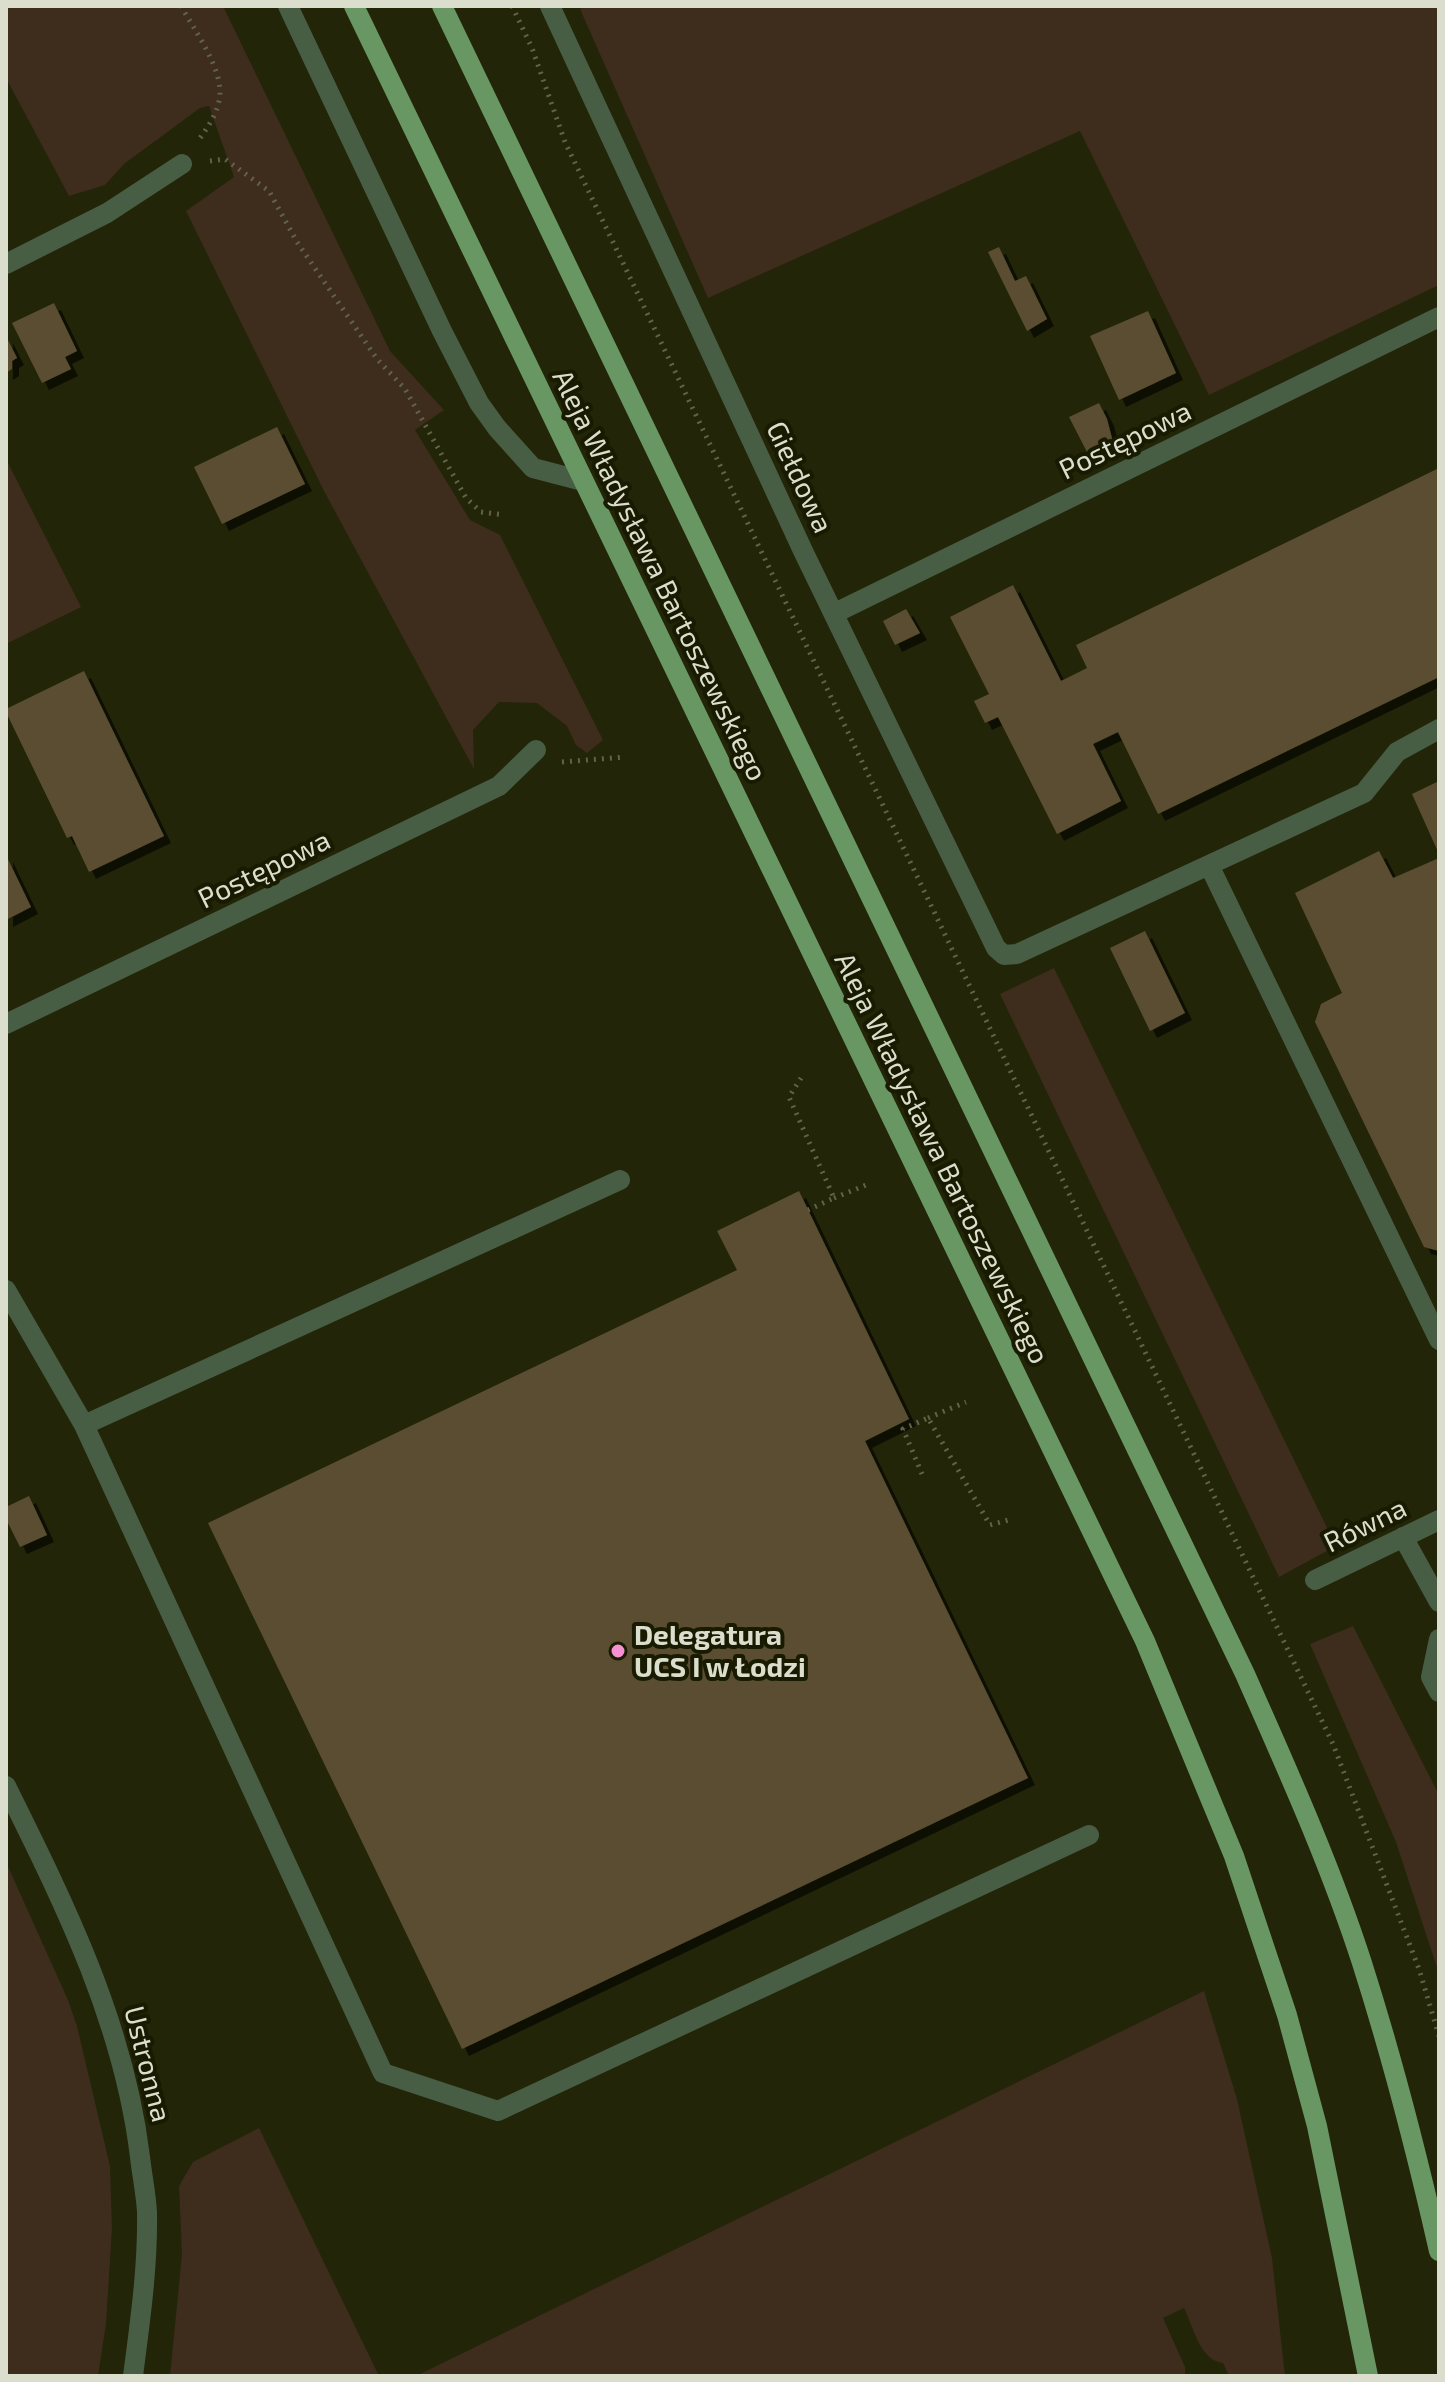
<svg xmlns="http://www.w3.org/2000/svg" width="1445" height="2382" font-family="'Exo 2',sans-serif">
<defs>
<filter id="shadow"><feDropShadow dx="7" dy="7" stdDeviation="0" flood-color="#0009"/></filter>
</defs>
<rect width="100%" height="100%" fill="#222507"/>
<!-- green -->
<path fill="#3e2c1d" d="M6 6H223L390 351 444 410 415 430 470 520 500 535 603 740 587 753 576 745 567 726 537 703 499 702 473 730 474 769 324 491 186 211 234 177 209 106 200 108 124 164 105 185 69 196 6 78Z
M587 6H1439V285L1209 395 1080 131 708 298 580 9Z
M6 459 81 607 6 644Z
M1054 968 1336 1546 1279 1577 1000 994Z
M1353 1626 1439 1795V1974L1396 1842 1310 1644Z
M6 1862 68 2000 77 2026 110 2166 112 2228 106 2324 98 2376H6Z
M1204 1991 1237 2099 1272 2258 1285 2376H1229L1223 2363C1200 2361 1193 2326 1184 2308L1163 2318 1185 2367V2376H416Z
M259 2128 379 2376H170L182 2254 179 2186 193 2162Z"/>
<!-- building -->
<path fill="#5a4e30" filter="url(#shadow)" d="M999 247 1015 281 1026 276 1047 319 1027 331 988 252Z
M54 303 77 351 65 357 71 369 42 383 12 323Z
M1148 311 1176 373 1119 400 1090 336Z
M6 336 17 358 12 361V369L6 373Z
M1099 403 1107 419 1113 442 1088 454 1069 417Z
M277 427 305 484 222 524 194 467Z
M1439 468V677L1158 814 1118 732 1093 744 1121 801 1057 834 998 717 985 723 974 701 989 694 950 617 1013 585 1061 681 1087 668 1076 645Z
M906 609 920 633 895 645 883 621Z
M84 671 164 836 89 872 72 836 67 838 6 712V709Z
M1439 781V854L1412 794Z
M1379 851 1393 878 1439 858V1251L1424 1247 1315 1022 1321 1004 1342 993 1295 893Z
M6 855 31 907 6 920Z
M1145 931 1185 1013 1150 1031 1110 948Z
M799 1191 909 1419 865 1441 1028 1778 462 2049 208 1523 737 1270 717 1231Z
M29 1496 47 1535 20 1547 6 1519V1507Z"/>
<g fill="none" stroke-linecap="round" stroke-linejoin="round">
<!-- path -->
<path stroke="#606349" stroke-width="5" stroke-dasharray="2 6" stroke-linecap="butt" d="M181 6C194 30 226 72 219 101 216 116 207 128 198 141
M512 6 532 48 565 142 1333 1744 1419 1969 1439 2036
M210 161 225 159 269 191 297 242 377 359 405 389 466 498 481 512 504 515
M562 762 625 757
M801 1078 789 1097 834 1198 808 1210
M834 1198 866 1185
M928 1418 966 1402
M922 1474 903 1429 928 1418 990 1525 1012 1519"/>
<!-- minor -->
<path stroke="#475d44" stroke-width="20" d="M288 6 442 331 479 403 497 428 533 468 583 481
M550 6 804 553 996 948 1004 955 1017 954 1364 793 1397 752 1439 729
M6 264 107 213 182 164
M835 613 1439 317
M1209 865 1439 1340
M6 1024 499 786 536 750
M620 1180 84 1425 383 2073 498 2111 1089 1835
M6 1290 84 1425
M1403 1537 1439 1602
M1315 1580 1439 1520
M1439 1639 1431 1677 1439 1692
M6 1786C65 1905 124 2023 140 2157 142 2175 146 2194 147 2212 148 2267 140 2322 133 2376"/>
<!-- major -->
<path stroke="#699764" stroke-width="20" d="M354 6 1145 1641 1234 1856 1287 2015 1317 2126 1368 2376
M442 6 1245 1674C1287 1769 1330 1864 1362 1963 1392 2057 1417 2154 1439 2251"/>
</g>
<!-- markers -->
<circle fill="#f591d2" stroke="#181b00" stroke-width="3" cx="618" cy="1651" r="8"/>
<g text-anchor="middle" stroke-width="8" stroke-linejoin="round" paint-order="stroke">
<!-- street labels -->
<g font-size="28" fill="#dbdecd" stroke="#181b00">
<text transform="translate(1125 440) rotate(-26)" y="10">Postępowa</text>
<text transform="translate(800 477) rotate(65)" y="10">Giełdowa</text>
<text transform="translate(660 575) rotate(64)" y="10">Aleja Władysława Bartoszewskiego</text>
<text transform="translate(264 869) rotate(-26)" y="10">Postępowa</text>
<text transform="translate(942 1158) rotate(64)" y="10">Aleja Władysława Bartoszewskiego</text>
<text transform="translate(1365 1525) rotate(-26)" y="10">Równa</text>
<text transform="translate(148 2064) rotate(76)" y="10">Ustronna</text>
</g>
<!-- poi labels -->
<g font-size="28" font-weight="bold" fill="#dbdecd" stroke="#181b00" text-anchor="start">
<text x="634" y="1645">Delegatura<tspan x="634" dy="32">UCS I w Łodzi</tspan></text>
</g>
</g>
<!-- border -->
<rect width="1445" height="2382" fill="none" stroke="#dbdecd" stroke-width="16"/>
</svg>
